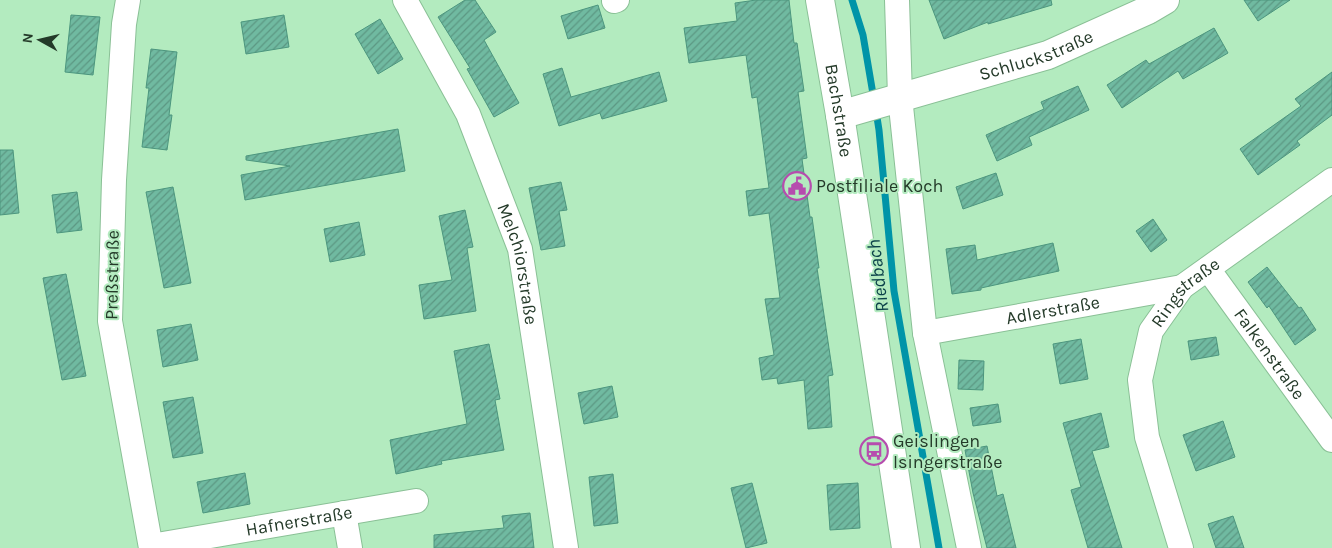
<svg xmlns="http://www.w3.org/2000/svg" width="1332" height="548" font-family="Karla,sans-serif">
<defs>
<pattern id="building-hatch" width="6" height="6" patternUnits="userSpaceOnUse" patternTransform="scale(1.25)"><rect width="6" height="6" fill="#70baa1"/><path d="M-1 1l2-2M0 6l6-6M5 7l2-2" fill="none" stroke="#5c9883"/></pattern>
</defs>
<rect width="100%" height="100%" fill="#b3ebbf"/>
<g fill="none" stroke-linecap="round" stroke-linejoin="round">
<!-- stream -->
<path stroke="#0094a8" stroke-width="7" d="M852 0 863 35 874 100
M876 111 879 130 894 291 939 548"/>
</g>
<!-- building -->
<path fill="url(#building-hatch)" stroke="#4c967e" d="M465 0H475L496 32 484 40 519 103 494 117 467 69 470 68 438 17Z
M756 0H789L794 43H797L804 91 798 92 807 158 802 159 810 217H812L819 268H817L833 375 828 376 832 427 808 429 804 380 778 384 777 378 762 380 759 358 774 355 765 299 780 298 769 213 749 216 746 191 769 188 757 97 752 98 746 55 689 63 684 28 737 21 735 3Z
M929 0H1051L1052 5 988 24V22L944 39Z
M1244 0H1290L1258 21Z
M598 5 605 28 568 39 561 16Z
M71 15 100 17 93 75 65 72Z
M284 15 289 47 246 54 241 22Z
M380 19 403 59 378 74 355 34Z
M1214 28 1228 53 1183 79 1178 71 1122 108 1107 85 1146 60 1149 64Z
M151 49 177 52 169 115H172L167 150 142 147 149 88H146Z
M562 68 571 97 659 72 667 101 602 119 600 113 559 126 543 74Z
M1332 72V115L1297 141 1300 145 1258 175 1240 149 1301 106 1295 99Z
M1078 86 1089 110 1029 137 1032 145 997 161 986 135 1044 109 1041 102Z
M398 129 405 171 245 200 241 175 290 166 246 160V156Z
M0 150H13L19 213 0 215Z
M996 173 1003 195 963 209 956 187Z
M561 182 567 210 559 211 565 246 541 250 529 188Z
M173 187 191 283 164 288 146 192Z
M77 192 82 230 57 233 52 195Z
M465 210 473 247 467 248 476 311 424 319 419 285 452 280 439 216Z
M1153 219 1167 240 1151 252 1136 231Z
M359 222 365 255 330 262 324 229Z
M1053 243 1059 271 981 288V290L952 294 946 249 975 245 977 260Z
M1267 267 1299 308 1301 307 1316 330 1295 345 1269 306 1267 308 1248 282Z
M66 274 86 376 62 380 43 278Z
M191 324 198 360 163 367 157 330Z
M1216 337 1219 355 1191 360 1188 341Z
M1081 339 1088 379 1060 384 1053 344Z
M489 344 500 399 495 400 504 450 441 461 442 464 396 474 390 440 467 424 454 351Z
M959 360 984 361 983 390 958 389Z
M612 386 618 417 584 424 578 393Z
M193 397 203 453 173 458 163 402Z
M998 404 1001 422 973 426 970 408Z
M1101 413 1109 447 1092 451 1122 548H1088L1071 490 1081 487 1063 423Z
M1223 421 1235 457 1196 471 1183 435Z
M987 446 997 496 1003 494 1016 548H987L973 493 965 450Z
M245 473 250 504 203 513 197 482Z
M613 474 618 523 594 526 589 477Z
M752 483 767 543 746 548 731 488Z
M858 483 860 528 830 530 827 485Z
M530 513 534 548H434V535L504 528 502 516Z
M1233 516 1244 548H1216L1208 524Z"/>
<g fill="none" stroke-linecap="round" stroke-linejoin="round">
<defs>
<g id="minor">
<path d="M128 0 124 24 114 180 110 321 151 548"/>
<path id="s1" d="M405 0 468 114 520 249 566 548"/>
<path d="M897 0 900 97 925 333 969 548"/>
<path d="M614 1 617 0"/>
<path id="s2" d="M1208 269 1332 440"/>
<path id="s3" d="M925 333 1182 287"/>
<path d="M344 513 350 548"/>
<path id="s4" d="M151 546 416 501"/>
<path id="s5" d="M1181 548 1147 437 1140 380 1151 331 1182 287 1332 180"/>
</g>
<g id="tertiary">
<path id="s6" d="M820 0 840 115 906 548"/>
<path id="s7" d="M840 115 1048 55 1148 10 1165 0"/>
</g>
</defs>
<!-- minor casing -->
<use href="#minor" stroke="#8ac096" stroke-width="26"/>
<!-- tertiary casing -->
<use href="#tertiary" stroke="#8ac096" stroke-width="30"/>
<!-- minor -->
<use href="#minor" stroke="#fff" stroke-width="24"/>
<!-- tertiary -->
<use href="#tertiary" stroke="#fff" stroke-width="28"/>
</g>
<!-- icons -->
<defs>
<symbol id="civic-ring" viewBox="-11 -11 22 22"><circle r="9.5" fill="#b3ebbf" stroke="#b64cae" stroke-width="1.5"/><path d="M-.6-6.5H3V-4.5H.6V-3L4-1V1h2V6H-6V1h2V-1L-.6-3ZM-1.2 2.5V6h2.4V2.5Z" fill="#b64cae"/></symbol>
<symbol id="bus-ring" viewBox="-11 -11 22 22"><circle r="9.5" fill="#b3ebbf" stroke="#b64cae" stroke-width="1.5"/><path d="M-5-6H5V4H4V6H2V4H-2V6H-4V4H-5ZM-3.5-4V0h7V-4ZM-3.5 1.2v1.5H-2V1.2ZM2 1.2v1.5H3.5V1.2Z" fill="#b64cae"/></symbol>
</defs>
<g fill-rule="evenodd">
<use href="#civic-ring" x="781" y="170" width="32" height="32"/>
<use href="#bus-ring" x="858" y="435" width="32" height="32"/>
</g>
<g text-anchor="middle" stroke-width="4" stroke-linejoin="round" paint-order="stroke">
<!-- street labels -->
<g font-size="18" fill="#243a29" stroke="#b3ebbf">
<text dy="6" stroke="none"><textPath href="#s7" startOffset="205">Schluckstraße</textPath></text>
<text dy="6" stroke="none"><textPath href="#s6" startOffset="112">Bachstraße</textPath></text>
<text dy="6" stroke="none"><textPath href="#s1" startOffset="289">Melchiorstraße</textPath></text>
<text transform="translate(112 275) rotate(-89)" y="6">Preßstraße</text>
<text dy="6" stroke="none"><textPath href="#s5" startOffset="276">Ringstraße</textPath></text>
<text dy="6" stroke="none"><textPath href="#s3" startOffset="130">Adlerstraße</textPath></text>
<text dy="6" stroke="none"><textPath href="#s2" startOffset="105">Falkenstraße</textPath></text>
<text dy="6" stroke="none"><textPath href="#s4" startOffset="150">Hafnerstraße</textPath></text>
</g>
<!-- poi labels -->
<g font-size="18" fill="#243a29" stroke="#b3ebbf" text-anchor="start">
<text x="816" y="192">Postfiliale Koch</text>
<text x="893" y="447">Geislingen<tspan x="893" dy="21">Isingerstraße</tspan></text>
</g>
<!-- water labels -->
<g font-size="19" font-style="italic" fill="#0c424a" stroke="#b3ebbf">
<text transform="translate(877 276) rotate(-97)" y="7">Riedbach</text>
</g>
</g>
<!-- north arrow -->
<g transform="translate(40 40) rotate(278)" stroke="#b3ebbf" stroke-width="4" paint-order="stroke">
<path d="M0-4L9 19L0 12L-9 19Z" fill="#243a29"/>
<text y="-8" font-size="14" font-weight="bold" text-anchor="middle" fill="#243a29">N</text>
</g>
</svg>
